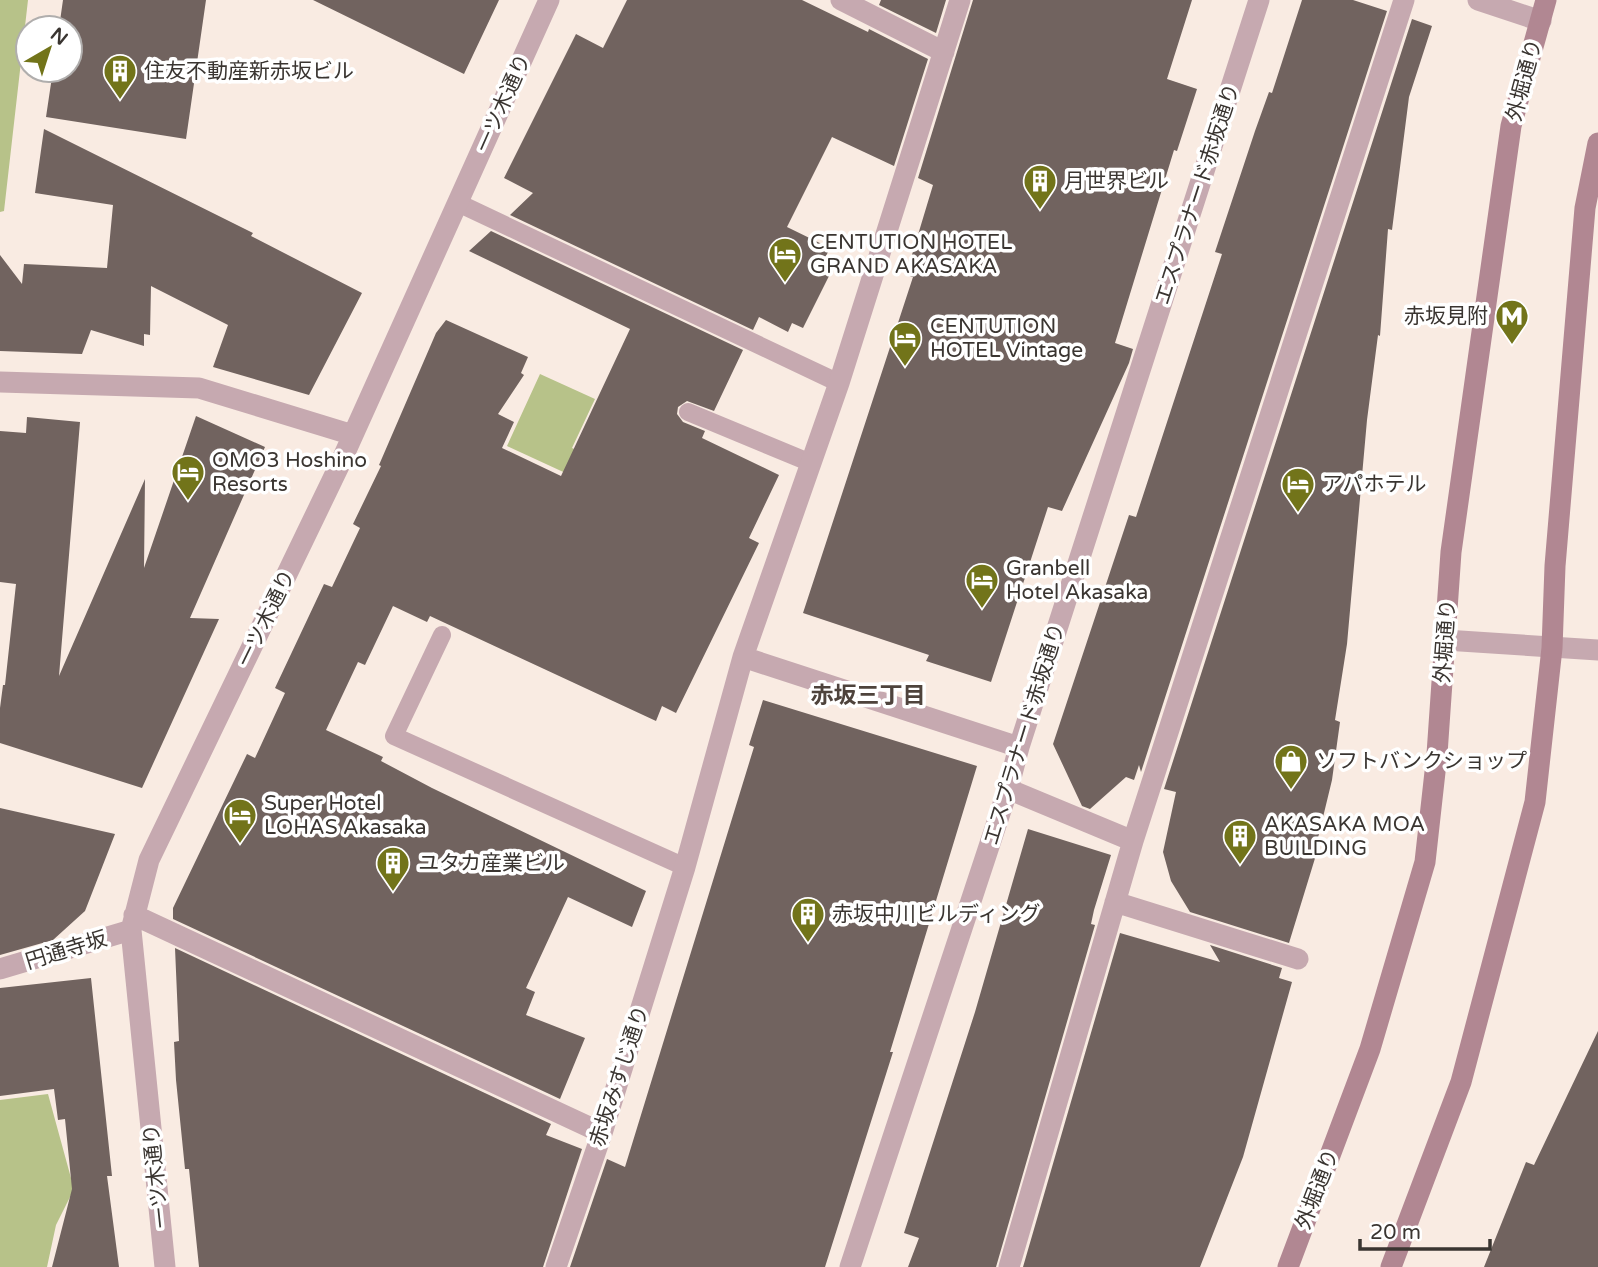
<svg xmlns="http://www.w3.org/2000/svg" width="1598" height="1267" font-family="'Varela Round','Noto Sans JP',sans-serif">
<rect width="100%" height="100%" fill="#f9ebe2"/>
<!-- green -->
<path fill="#b7c289" d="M0 0H28L4 211 0 212Z
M540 374 595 399 572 448 596 459 585 482 507 446Z
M48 1094 74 1189 56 1225 47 1267H0V1100Z"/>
<!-- building -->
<path fill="#71635f" d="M63 0H206L186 139 46 117 53 70H70V28H59Z
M313 0H499L464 74Z
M627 0H802L868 32 869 29 928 59 894 166 832 137 787 227 830 248 825 258 835 264 803 328 792 323 788 332 759 317 753 330 510 215 533 193 504 178 576 34 603 48Z
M881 0H946L936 33 879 5Z
M973 0H1192L1167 79 1197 89 1177 151 1174 150 1115 343 1133 349 1129 363 1062 511 1048 507 991 682 926 661 929 655 803 613 913 277 910 276 912 269 908 268 933 185 918 178Z
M1302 0H1353L1387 11 1141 772 1139 765 1134 780 1126 777 1090 809 1082 806 1053 744 1129 515 1136 517 1222 254 1215 252 1255 131 1269 92 1272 93Z
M1412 19 1432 26 1409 97 1392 230 1388 229 1380 336 1378 335 1367 420 1347 644 1335 720 1340 722 1332 780 1317 842H1320L1289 943 1190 912 1171 881 1163 852 1176 792 1164 789Z
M44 129 253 233 251 236 362 293 309 395 213 367 228 325 151 286 150 335 144 334V346L91 330 82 354 0 351V255L22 284 24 264 107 268 113 205 35 193Z
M491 231 743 350 714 411 687 401 678 407 677 414 683 422 705 431 702 438 779 475 749 538 759 543 676 713 662 706 656 721 430 616 427 622 393 606 365 665 358 662 326 730 383 757 381 761 432 788 646 891 632 927 568 897 526 988 535 992 526 1015 585 1038 560 1099 173 919V908L247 754 255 758 285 693 275 688 324 584 332 587 360 528 353 524 381 466 379 465 436 333 446 320 528 357 521 373 524 375 498 414 514 422 502 448 561 476 630 329 469 251Z
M196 416 265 447 190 618 219 619 142 788 0 743V708L3 685H5L16 584 0 582V431L26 433 27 417 80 422 59 676 145 479 144 568Z
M763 700 977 766 890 1052H893L825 1267H570L607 1159 625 1167 754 747 749 745Z
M0 808 115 834 85 911 53 940 0 955Z
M1028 829 1111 855 1094 910 1091 924 1095 925 996 1267H908L919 1238 904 1233 975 1012Z
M1120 933 1220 962 1210 945 1282 968 1279 978 1292 982 1243 1157 1200 1267H1023Z
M175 948 551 1124 546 1135 582 1149 543 1267H199L189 1169H185L176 1080 174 1042 179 1041Z
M91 978 112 1176H107L119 1267H52L72 1189 65 1119 58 1120 54 1089 0 1096V988Z
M1598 1031V1267H1484L1526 1162 1534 1165Z"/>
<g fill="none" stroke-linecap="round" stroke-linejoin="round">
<!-- lane -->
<path stroke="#c6a9b0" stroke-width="18" d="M458 203 839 383
M688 412 811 463
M442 635 394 736 685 867"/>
<!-- street -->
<path stroke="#c6a9b0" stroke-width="21" d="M841 0 944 52
M1478 0 1541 21
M0 382 199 388 353 435
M1445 640 1598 650
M743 657 1019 747
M1008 789 1133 841
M1115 902 1298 959
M134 915 602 1133
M0 969 131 930
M165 1267 131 930 149 860 339 466 549 0
M556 1267 602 1133 685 867 743 657 839 383 960 0
M850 1267 1008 789 1019 747 1259 0
M1009 1267 1133 841 1404 0"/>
<!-- secondary -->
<path stroke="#b18792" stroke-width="21" d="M1288 1267 1370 1049 1425 862 1437 754 1451 552 1511 126 1546 0
M1391 1267 1461 1082 1535 802 1552 648 1555 566 1585 208 1598 143"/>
</g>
<!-- icons -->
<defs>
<symbol id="building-pin" viewBox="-11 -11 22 30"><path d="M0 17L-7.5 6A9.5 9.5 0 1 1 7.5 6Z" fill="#72741a" stroke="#fff"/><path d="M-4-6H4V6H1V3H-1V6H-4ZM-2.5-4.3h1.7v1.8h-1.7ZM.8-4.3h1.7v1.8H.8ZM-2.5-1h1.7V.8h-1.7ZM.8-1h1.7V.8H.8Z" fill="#fff"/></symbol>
<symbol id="hotel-pin" viewBox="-11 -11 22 30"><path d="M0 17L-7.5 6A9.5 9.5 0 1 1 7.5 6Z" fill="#72741a" stroke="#fff"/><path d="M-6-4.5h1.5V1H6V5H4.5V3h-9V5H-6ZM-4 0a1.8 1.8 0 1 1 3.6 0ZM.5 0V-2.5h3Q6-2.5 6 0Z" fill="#fff"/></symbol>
<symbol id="metro-pin" viewBox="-11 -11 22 30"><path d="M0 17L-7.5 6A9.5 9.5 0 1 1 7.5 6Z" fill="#72741a" stroke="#fff"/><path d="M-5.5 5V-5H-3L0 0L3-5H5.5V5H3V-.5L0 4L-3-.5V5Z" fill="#fff"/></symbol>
<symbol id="shop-pin" viewBox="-11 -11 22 30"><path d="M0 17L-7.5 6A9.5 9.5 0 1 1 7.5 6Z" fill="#72741a" stroke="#fff"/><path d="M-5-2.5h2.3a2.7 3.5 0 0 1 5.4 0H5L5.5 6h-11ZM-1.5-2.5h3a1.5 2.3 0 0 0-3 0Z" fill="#fff"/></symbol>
</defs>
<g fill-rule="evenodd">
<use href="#building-pin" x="101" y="52" width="38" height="52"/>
<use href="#building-pin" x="1021" y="162" width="38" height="52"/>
<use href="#hotel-pin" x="766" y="235" width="38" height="52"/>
<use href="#metro-pin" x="1493" y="297" width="38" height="52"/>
<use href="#hotel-pin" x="886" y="319" width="38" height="52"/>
<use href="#hotel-pin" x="169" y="453" width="38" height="52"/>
<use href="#hotel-pin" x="1279" y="465" width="38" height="52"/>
<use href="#hotel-pin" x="963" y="561" width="38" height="52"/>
<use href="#shop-pin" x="1272" y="742" width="38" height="52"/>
<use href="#hotel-pin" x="221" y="796" width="38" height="52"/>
<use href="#building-pin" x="1221" y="817" width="38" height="52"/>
<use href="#building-pin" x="374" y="844" width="38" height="52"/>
<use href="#building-pin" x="789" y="895" width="38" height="52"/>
</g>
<g text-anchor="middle" stroke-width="7" stroke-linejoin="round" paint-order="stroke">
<!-- poi labels -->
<g font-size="21" fill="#3a3531" stroke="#fff" text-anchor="start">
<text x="144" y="78">住友不動産新赤坂ビル</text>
<text x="1064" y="188">月世界ビル</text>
<text x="810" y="249">CENTUTION HOTEL<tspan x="810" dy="24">GRAND AKASAKA</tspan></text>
<text x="1488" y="323" text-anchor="end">赤坂見附</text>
<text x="930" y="333">CENTUTION<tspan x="930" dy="24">HOTEL Vintage</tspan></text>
<text x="212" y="467">OMO3 Hoshino<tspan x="212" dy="24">Resorts</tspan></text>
<text x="1322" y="491">アパホテル</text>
<text x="1006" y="575">Granbell<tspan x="1006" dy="24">Hotel Akasaka</tspan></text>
<text x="1316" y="768">ソフトバンクショップ</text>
<text x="264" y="810">Super Hotel<tspan x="264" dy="24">LOHAS Akasaka</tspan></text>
<text x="1264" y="831">AKASAKA MOA<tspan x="1264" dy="24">BUILDING</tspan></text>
<text x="418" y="870">ユタカ産業ビル</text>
<text x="832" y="921">赤坂中川ビルディング</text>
</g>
<!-- street labels -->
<g font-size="21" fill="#3a3531" stroke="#fff">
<text transform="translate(1524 80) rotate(-75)" y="7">外堀通り</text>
<text transform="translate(503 103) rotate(-66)" y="7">一ツ木通り</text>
<text transform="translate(1197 194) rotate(-72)" y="7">エスプラナード赤坂通り</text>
<text transform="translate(266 618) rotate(-64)" y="7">一ツ木通り</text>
<text transform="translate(1445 641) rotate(-86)" y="7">外堀通り</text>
<text transform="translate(1024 734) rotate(-73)" y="7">エスプラナード赤坂通り</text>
<text transform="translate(66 950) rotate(-17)" y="7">円通寺坂</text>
<text transform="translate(619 1076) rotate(-72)" y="7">赤坂みすじ通り</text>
<text transform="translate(156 1176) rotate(-96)" y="7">一ツ木通り</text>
<text transform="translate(1317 1189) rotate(-69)" y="7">外堀通り</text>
</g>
<!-- neighbourhood labels -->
<g font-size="23" font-weight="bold" fill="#4e433c" stroke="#fff">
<text x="868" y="703">赤坂三丁目</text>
</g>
</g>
<!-- north arrow -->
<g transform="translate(49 49) rotate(39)"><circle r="33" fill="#ffffff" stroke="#b0aead" stroke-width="2"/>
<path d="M0-5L12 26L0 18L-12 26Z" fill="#72741a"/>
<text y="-10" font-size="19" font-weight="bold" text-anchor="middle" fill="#3a3531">N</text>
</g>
<!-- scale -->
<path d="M1360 1239v10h130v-10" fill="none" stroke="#3a3531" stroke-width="3.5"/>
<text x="1370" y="1239" font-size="21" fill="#3a3531" stroke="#ffffff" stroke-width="5" paint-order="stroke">20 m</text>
</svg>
